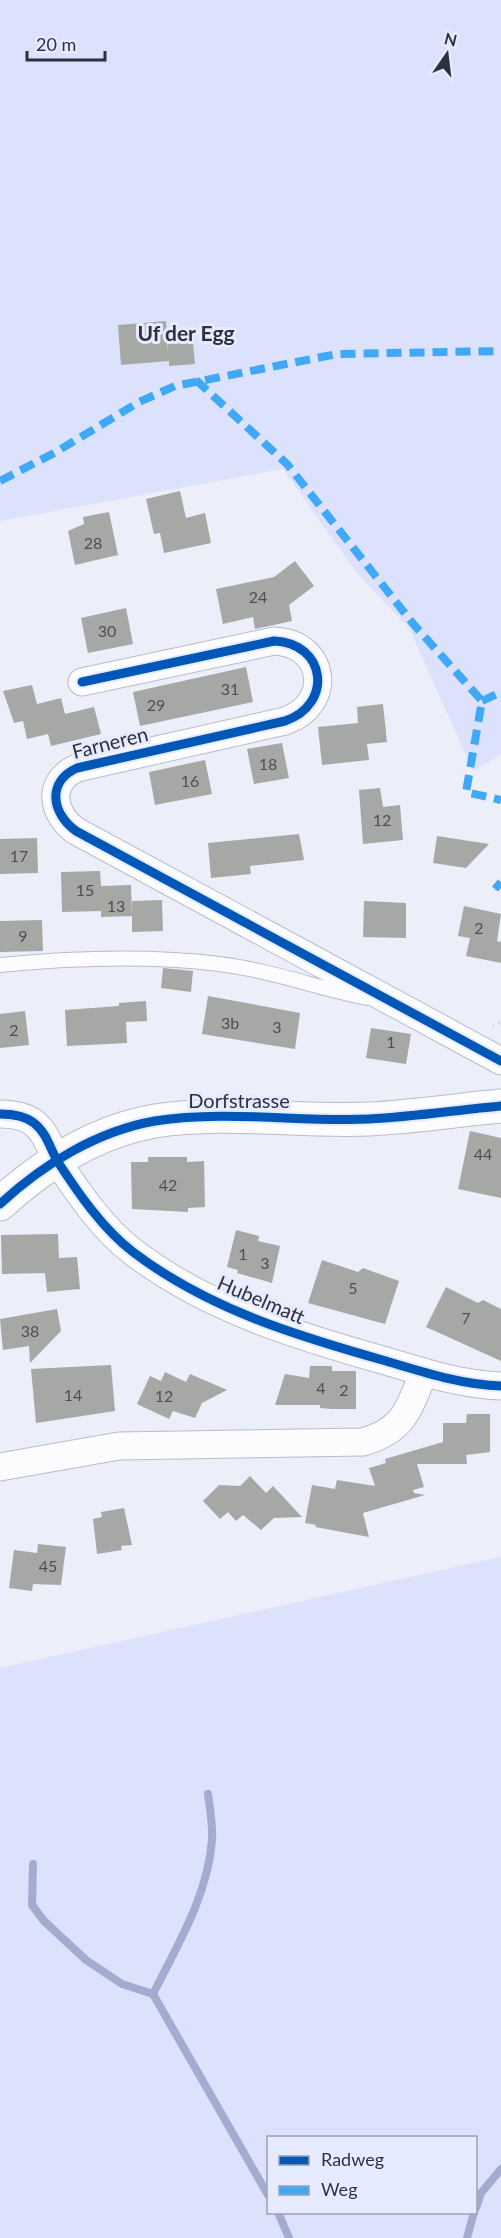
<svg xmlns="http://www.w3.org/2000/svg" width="501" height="2238" font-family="Lato,sans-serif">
<rect width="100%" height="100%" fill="#eceef9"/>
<!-- green -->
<path fill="#dce1fc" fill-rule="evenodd" d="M0 0H501V754L473 771 409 628 356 572 283 469 0 521Z
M501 1557V2238H0V1668ZM268 2138H476V2212H268Z"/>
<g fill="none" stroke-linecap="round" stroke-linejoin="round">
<!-- stream -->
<path stroke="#a3abd0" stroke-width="8" d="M33 1864 32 1905 44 1921 86 1960 122 1984 153 1994 268 2195
M153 1994C177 1946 208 1895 212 1840 213 1825 210 1809 208 1794
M476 2208 481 2193 501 2169
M278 2212 289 2238
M467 2238 474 2212"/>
</g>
<!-- building -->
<path fill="#a6a8a6" d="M166 321 168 353V344L193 342 195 364 169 366V361L121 365 118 325Z
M180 491 186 518 205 513 211 543 164 553 160 533 154 534 146 499Z
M109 512 118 555 75 565 68 531 84 524 83 517Z
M295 561 314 586 289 605 292 621 255 629 253 617 223 624 216 589 274 577Z
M126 608 133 644 88 653 81 618Z
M246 667 253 702 140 726 133 692Z
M32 685 37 704 61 698 65 714 94 707 101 734 51 746 48 734 27 739 23 721 14 723 3 691Z
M383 704 387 742 367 744 369 760 322 765 318 727 358 723 357 707Z
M282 743 289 778 254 784 247 749Z
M205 760 212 794 155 805 149 772Z
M380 788 383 807 400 805 403 840 363 844 359 790Z
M299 834 304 860 250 866 251 874 211 878 208 843Z
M437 836 489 844 466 868 433 863Z
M37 838 38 873 0 874V839Z
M100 871 101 886 131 885 132 916 101 917V911L62 912 61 872Z
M162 900 163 931 132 932V901Z
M364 901 406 903V938L363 937Z
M464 906 501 914 497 941 501 942V963L466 956 470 938 458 936Z
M42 920 43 951 0 952V921Z
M163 968 193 971 191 992 161 988Z
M208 996 300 1013 295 1049 202 1034Z
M146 1001 147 1021 126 1022 127 1043 67 1046 65 1010 119 1006V1003Z
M25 1011 29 1045 0 1048V1014Z
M371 1028 411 1034 406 1064 366 1058Z
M470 1131 501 1138V1198L458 1189Z
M148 1157H187V1162L204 1161 205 1207 188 1208V1212L132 1209 131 1162H148Z
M236 1230 259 1236 258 1241 280 1246 272 1283 237 1273 238 1270 227 1267Z
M58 1234 59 1258 77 1257 80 1289 47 1292 45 1273 2 1274 1 1235Z
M322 1260 358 1272 363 1268 399 1281 385 1324 308 1303Z
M446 1287 478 1303 483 1300 501 1309V1361L426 1327Z
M57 1309 61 1331 30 1363 29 1346 3 1350 0 1319Z
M111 1365 115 1411 36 1423 31 1369Z
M310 1366H332V1371H356V1409H332L320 1408V1405H275L285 1374 309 1378Z
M165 1372 186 1382 190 1374 227 1390 202 1403 195 1418 173 1411 169 1419 137 1404 150 1376 161 1381Z
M467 1414H490V1452L466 1455 467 1464H417L424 1487 413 1490 414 1493 425 1495 363 1513 369 1537 315 1527 316 1525 305 1523 312 1485 335 1489 337 1480 375 1486 369 1468 386 1463 385 1459 443 1442V1423H466Z
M250 1476 266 1493 273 1486 302 1517 274 1518 261 1530 243 1515 236 1521 228 1512 220 1519 203 1501 219 1485 240 1486Z
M124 1508 132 1545 121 1546 122 1550 97 1554 93 1519 102 1517 101 1512Z
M38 1544 66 1547 61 1585 33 1584 32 1591 9 1588 14 1550 37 1553Z"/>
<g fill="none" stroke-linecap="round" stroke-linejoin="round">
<defs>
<path id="service" d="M0 965C72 958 147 955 219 964 269 970 318 988 367 998"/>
<path id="minor" d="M82 682 274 641C326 643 334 704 285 721L77 768C46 782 52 814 76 831L501 1061
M0 1114C12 1114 25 1116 34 1123 47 1133 50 1149 58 1162 78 1193 103 1229 133 1252 208 1309 297 1336 386 1361 423 1372 462 1385 501 1386
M0 1467 119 1446 363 1442C405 1430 409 1408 424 1372"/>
<path id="tertiary" d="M0 1204C42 1165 97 1131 155 1121 225 1110 299 1122 369 1119 413 1117 457 1110 501 1106"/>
</defs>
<!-- service casing -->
<use href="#service" stroke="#babcc7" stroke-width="16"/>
<!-- minor casing -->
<use href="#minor" stroke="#babcc7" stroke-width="29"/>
<!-- tertiary casing -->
<use href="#tertiary" stroke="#babcc7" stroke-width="35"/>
<!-- path -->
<path stroke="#d9dadd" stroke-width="4" stroke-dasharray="1.5 4.5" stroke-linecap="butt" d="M495 889 501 891
M493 1026 501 1022"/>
<!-- service -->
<use href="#service" stroke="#fcfcfe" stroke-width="14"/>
<!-- minor -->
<use href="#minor" stroke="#fcfcfe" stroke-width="27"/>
<!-- tertiary -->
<use href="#tertiary" stroke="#fcfcfe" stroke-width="33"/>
<!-- quiet -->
<path stroke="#3fa9f5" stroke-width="8" stroke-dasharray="15 8" stroke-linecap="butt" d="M196 380 287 464 415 626 482 701 466 792 501 800
M0 481 56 452 139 402 175 386 337 354 501 351
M482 701 501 692
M495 889 501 882"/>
<defs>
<path id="cycleway" d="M82 682 274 641C326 643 334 704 285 721L77 768C46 782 52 814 76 831L501 1061
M0 1114C12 1114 25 1116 34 1123 47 1133 50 1149 58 1162 78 1193 103 1229 133 1252 208 1309 297 1336 386 1361 423 1372 462 1385 501 1386
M0 1204C42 1165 97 1131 155 1121 225 1110 299 1122 369 1119 413 1117 457 1110 501 1106"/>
</defs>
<!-- cycleway casing -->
<use href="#cycleway" stroke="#e6ebff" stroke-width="13"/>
<!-- cycleway -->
<use href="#cycleway" stroke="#0057b8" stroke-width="9"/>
</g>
<g text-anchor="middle" stroke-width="6" stroke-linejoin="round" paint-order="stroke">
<!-- number labels -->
<g font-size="16" fill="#4c4f57">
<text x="93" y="549">28</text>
<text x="258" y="603">24</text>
<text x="107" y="637">30</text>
<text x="230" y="695">31</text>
<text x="156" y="711">29</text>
<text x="268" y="770">18</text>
<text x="190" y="787">16</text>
<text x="382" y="826">12</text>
<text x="19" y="862">17</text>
<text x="85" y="896">15</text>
<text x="116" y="912">13</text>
<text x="479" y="934">2</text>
<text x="23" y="942">9</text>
<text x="230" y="1029">3b</text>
<text x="277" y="1033">3</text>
<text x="14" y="1036">2</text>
<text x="391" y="1048">1</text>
<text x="483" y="1160">44</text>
<text x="168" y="1191">42</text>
<text x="243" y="1260">1</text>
<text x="265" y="1269">3</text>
<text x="353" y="1294">5</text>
<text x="466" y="1324">7</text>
<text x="30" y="1337">38</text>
<text x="321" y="1394">4</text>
<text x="344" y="1396">2</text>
<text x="73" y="1401">14</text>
<text x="164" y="1402">12</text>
<text x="48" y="1572">45</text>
</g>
<!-- street labels -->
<g font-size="20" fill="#2e313d" stroke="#e6ebff">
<text transform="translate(110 743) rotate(-14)" y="7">Farneren</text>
<text x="239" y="1108">Dorfstrasse</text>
<text transform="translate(261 1300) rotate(23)" y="7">Hubelmatt</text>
</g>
<!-- neighbourhood labels -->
<g font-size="21" font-weight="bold" fill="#2e313d" stroke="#e6ebff">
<text x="186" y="341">Uf der Egg</text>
</g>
</g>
<!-- legend -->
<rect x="267" y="2136" width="210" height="78" fill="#e6ebff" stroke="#9ca1b1" stroke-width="1.5"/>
<rect x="279" y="2156" width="30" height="9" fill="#0057b8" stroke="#9ca1b1" stroke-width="1.5"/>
<text x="321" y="2166" font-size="18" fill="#2e313d">Radweg</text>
<rect x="279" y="2186" width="30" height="9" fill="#3fa9f5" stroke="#9ca1b1" stroke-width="1.5"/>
<text x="321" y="2196" font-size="18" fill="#2e313d">Weg</text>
<!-- north arrow -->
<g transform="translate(447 54) rotate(14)" stroke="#e6ebff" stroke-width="4.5" paint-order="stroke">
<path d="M0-4.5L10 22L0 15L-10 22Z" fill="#2e313d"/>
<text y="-9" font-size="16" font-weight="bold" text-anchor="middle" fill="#2e313d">N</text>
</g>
<!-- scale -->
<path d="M27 51v9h78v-9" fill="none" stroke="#2e313d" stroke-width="3"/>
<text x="36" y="51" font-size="18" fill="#2e313d" stroke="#e6ebff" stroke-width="4.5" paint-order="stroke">20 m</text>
</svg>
